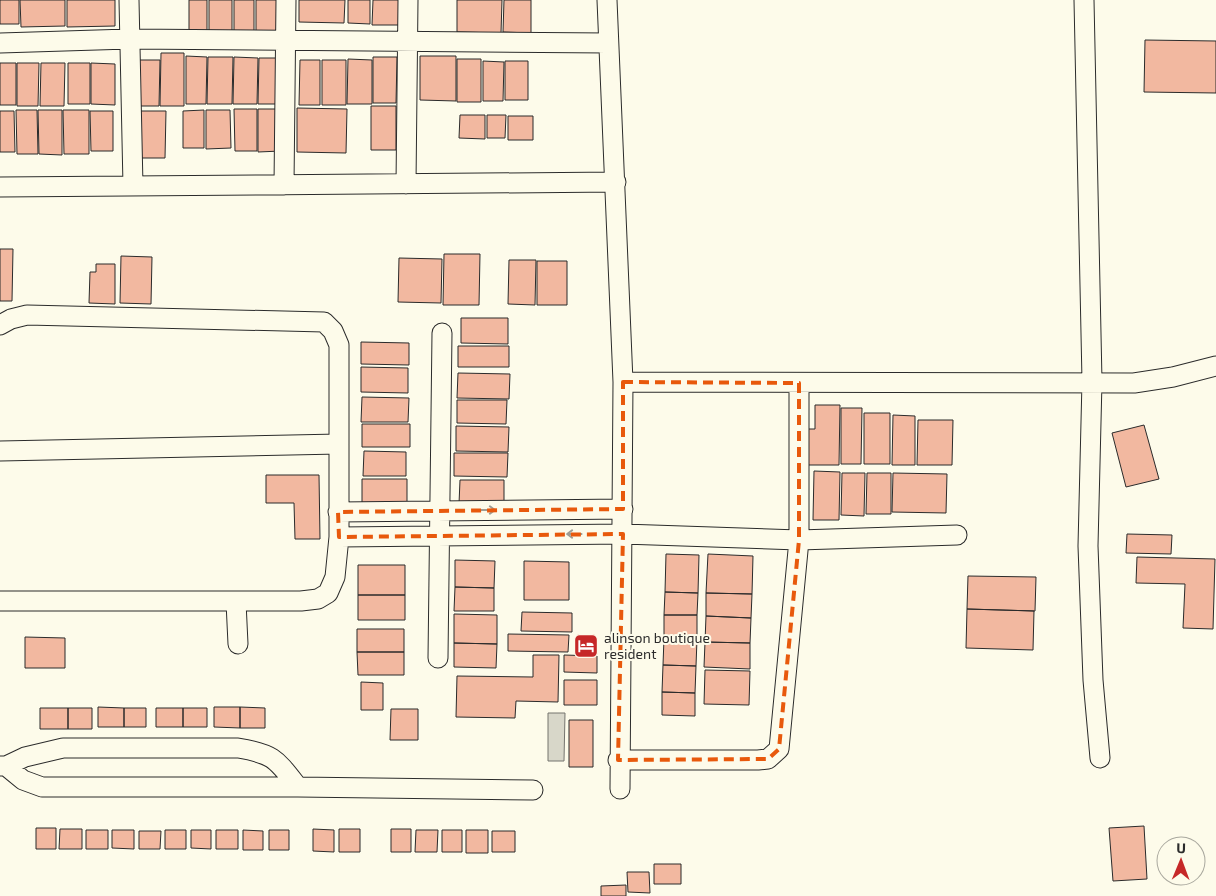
<svg xmlns="http://www.w3.org/2000/svg" width="1216" height="896" font-family="'Exo 2',sans-serif">
<rect width="100%" height="100%" fill="#fdfbea"/>
<!-- water -->
<path fill="#d8d7c9" stroke="#74746e" d="M548 713H565L564 761H548Z"/>
<!-- building -->
<path fill="#f2b8a0" stroke="#2b2b2b" d="M0 0H19V24H0Z
M20 0H65V26L21 27Z
M67 0H115V26L67 27Z
M189 0H207V33H189Z
M209 0H232V32H209Z
M234 0H254V35H234Z
M256 0H282V34L256 33Z
M299 0H345L344 23 299 22Z
M348 0H370V24L348 23Z
M373 0H399V25H372Z
M457 0H502L501 33 457 32Z
M504 0H531V33L503 32Z
M1145 40 1216 41V93L1144 92Z
M161 53H184V106H160Z
M186 56 207 57 206 104H186Z
M420 56H456V101L420 100Z
M208 57H233L232 104H207Z
M234 57 258 58 257 104H233Z
M373 57H397L396 103H373Z
M259 58H279V104H258Z
M348 59 372 60V104H347Z
M457 59H481V102H457Z
M138 60H160L159 106H138Z
M300 60H320V105H299Z
M322 60H346V105H322Z
M483 61 504 62 503 101H483Z
M505 61H528V100H505Z
M0 63H16V105H0Z
M17 63H39L38 106H17Z
M41 63H65L64 106H40Z
M68 63H90V104H68Z
M91 63 115 64V105L91 104Z
M371 106H396V150H371Z
M297 108 347 109 346 153 297 152Z
M234 109H257V151H235Z
M258 109H281V151L258 152Z
M16 110H37L38 154H17Z
M38 110H62V155L39 154Z
M63 110H89V154H64Z
M204 110V148H183V111Z
M206 110H230L231 148 206 149Z
M0 111H14L15 152H0Z
M90 111H113V151H91Z
M139 111H166L165 158H138Z
M460 115H485V139L459 138Z
M487 115H506L505 138H487Z
M508 116H533V140H508Z
M0 249H13L12 301H0Z
M444 254H480L479 305H443Z
M121 256 152 257 151 304 120 303Z
M399 258 442 259 441 303 398 302Z
M509 260H536L535 305 508 304Z
M537 261H567V305H537Z
M96 264H115V304L89 303 90 272H96Z
M461 318H508V344L461 343Z
M361 342 409 343V365L361 364Z
M458 346H509V367H458Z
M361 367 408 368V393L361 392Z
M458 373 510 374 509 399 457 398Z
M362 397 409 398 408 422H361Z
M457 400H507L506 424 457 423Z
M815 405H840L839 465H806L807 429H815Z
M841 408H862L861 464H841Z
M864 413H890V464H864Z
M893 415 915 416V465H892Z
M918 420H953L952 465H917Z
M362 424H410V447H362Z
M1144 425 1159 479 1126 487 1112 433Z
M456 426 509 427 508 452 456 451Z
M364 451 406 452V476H363Z
M454 453H508L507 477 454 476Z
M814 471 840 472 839 520H813Z
M842 473H865L864 516 841 515Z
M867 473H891V514H866Z
M893 473 947 474 946 513 892 512Z
M266 475H319L320 539H295L294 503H266Z
M362 479H407V504H362Z
M460 480H504V505L459 504Z
M1127 534 1172 535 1171 554 1126 553Z
M666 554 699 555 698 593 665 592Z
M708 554 753 556 752 594 706 593Z
M1137 557 1215 559 1213 629 1183 628 1185 584 1136 583Z
M455 560 495 561 494 588 455 587Z
M524 561 569 562V600H524Z
M358 565H405V595H358Z
M968 576 1036 577 1035 611 967 609Z
M455 587 494 588V611H454Z
M665 592 698 593 697 615H664Z
M706 593 752 594 751 618 706 616Z
M358 595H405V620H358Z
M967 609 1034 611 1033 650 966 648Z
M522 612 572 613V632L521 631Z
M454 614 497 615V644L454 643Z
M664 615H697V639L664 638Z
M706 616 751 618 750 643 705 642Z
M357 629H404V652H357Z
M508 634 569 635 568 652 508 651Z
M25 637 65 638V668H25Z
M664 638 697 639 696 666 663 665Z
M705 642 750 643V669L704 667Z
M454 643 497 644 496 668 454 667Z
M357 652H404V675H358Z
M533 655H559L558 702 516 701 515 718 456 717 457 676 533 677Z
M564 655 597 656V673L564 672Z
M663 665 696 666 695 693 662 692Z
M705 670 750 671 749 705 704 704Z
M564 680H597V705H564Z
M361 682 383 683V710H361Z
M662 692 695 693V716L662 715Z
M98 707 124 708V727H98Z
M214 707H240V728L214 727Z
M240 707 265 708V728H240Z
M40 708H68V729H40Z
M68 708H92V729H68Z
M124 708H146V727H124Z
M156 708H183V727H156Z
M183 708H207V727H183Z
M391 709H418V740H390Z
M569 720H593V767H569Z
M1144 826 1147 879 1113 881 1109 828Z
M36 828H56V849H36Z
M60 829H82V849H59Z
M313 829 334 830V852L313 851Z
M339 829H360V852H339Z
M391 829H411V852H391Z
M86 830H108V849H86Z
M112 830H134V849L112 848Z
M165 830H186V849H165Z
M191 830H211V849L191 848Z
M216 830H238V849H216Z
M243 830 263 831V850H243Z
M269 830H289V850H269Z
M416 830H438L437 852H415Z
M442 830H462V852H442Z
M466 830H488V853H466Z
M139 831H161L160 849H139Z
M492 831H515V852H492Z
M654 864H681V884H654Z
M627 872H649L650 893 628 892Z
M626 885V896H601V886Z"/>
<g fill="none" stroke-linecap="round" stroke-linejoin="round">
<defs>
<path id="street" d="M129 0 133 186
M607 0 623 382 620 789
M1084 0 1092 381 1088 546 1093 680 1100 758
M0 43 129 39 608 43
M406 184 408 0
M284 185 286 0
M0 187 616 182
M0 325 11 319 27 315 324 322 333 331 339 345V537L335 577 328 593 318 599 301 601H0
M623 382 1134 383 1173 377 1216 366
M0 451 339 444
M338 512 623 509
M339 537 623 534 799 540 957 535
M236 602 238 644
M438 658 442 333
M618 760H758L768 759 779 749 799 540V383
M0 766H6L25 757 63 748H238C274 754 276 759 298 787L533 790
M6 766 23 780 42 787H298"/>
</defs>
<!-- street casing -->
<use href="#street" stroke="#2b2b2b" stroke-width="21"/>
<!-- street -->
<use href="#street" stroke="#fdfbea" stroke-width="19"/>
</g>
<!-- one-way arrows -->
<defs><path id="oneway-shaft" d="M-6 0H5M1.5-3L5.5 0L1.5 3" fill="none" stroke-width="1.6" stroke-linecap="round" stroke-linejoin="round" transform="scale(1.25)"/></defs>
<g stroke="#9e9d94">
<use href="#oneway-shaft" transform="translate(488 510)"/>
<use href="#oneway-shaft" transform="translate(574 534) rotate(180)"/>
</g>
<!-- marked area -->
<path fill="none" stroke="#e8590c" stroke-width="4" stroke-dasharray="10 6" stroke-linejoin="round" d="M623 382 799 383V540L779 749 768 759 618 760 623 534 339 537 338 512 623 509Z"/>
<!-- icons -->
<defs>
<symbol id="hotel-square" viewBox="-11 -11 22 22"><rect x="-9" y="-9" width="18" height="18" rx="4" fill="#c62828" stroke="#fdfbea"/><path d="M-6-4.5h1.5V1H6V5H4.5V3h-9V5H-6ZM-4 0a1.8 1.8 0 1 1 3.6 0ZM.5 0V-2.5h3Q6-2.5 6 0Z" fill="#fff"/></symbol>
</defs>
<g fill-rule="evenodd">
<use href="#hotel-square" x="572" y="632" width="28" height="28"/>
</g>
<g text-anchor="middle" stroke-width="4" stroke-linejoin="round" paint-order="stroke">
<!-- poi labels -->
<g font-size="14" fill="#2b2b2b" stroke="#fdfbea" text-anchor="start">
<text x="604" y="643">alinson boutique<tspan x="604" dy="16">resident</tspan></text>
</g>
</g>
<!-- north arrow -->
<g transform="translate(1181 861) rotate(1)"><circle r="24" fill="#fdfbea" stroke="#a9a89e"/>
<path d="M0-4L9 19L0 12L-9 19Z" fill="#c62828"/>
<text y="-8" font-size="14" font-weight="bold" text-anchor="middle" fill="#2b2b2b">U</text>
</g>
</svg>
